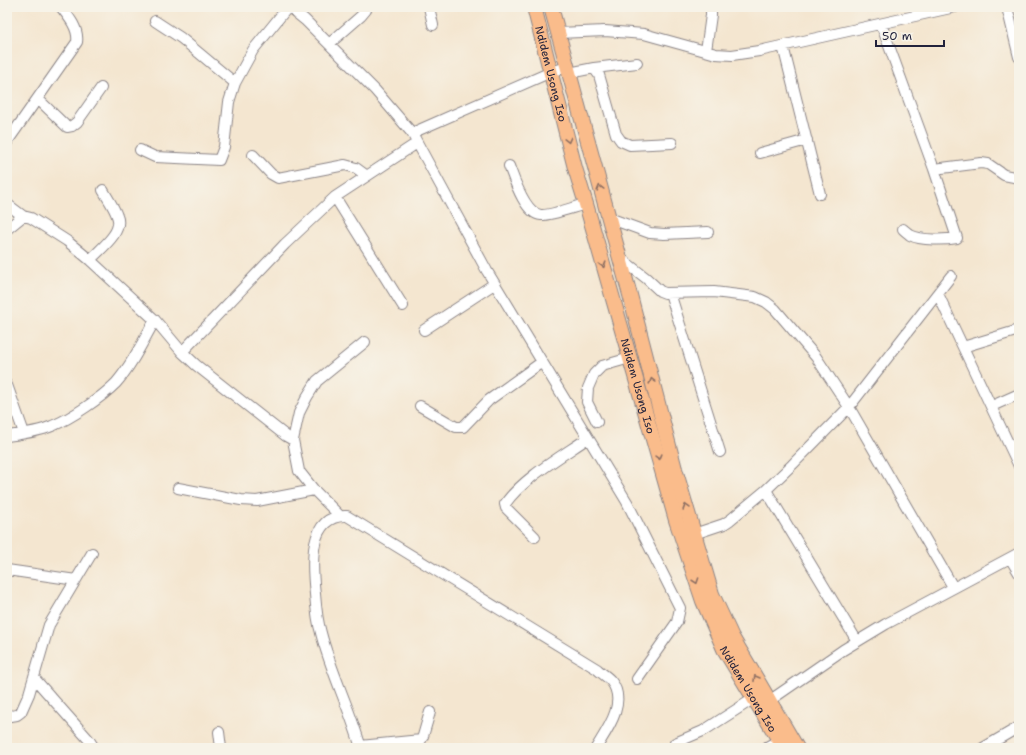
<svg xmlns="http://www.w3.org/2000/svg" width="1026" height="755" font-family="'Shantell Sans',sans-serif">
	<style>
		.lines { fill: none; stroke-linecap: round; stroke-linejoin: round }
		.minor-casing { stroke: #8b8486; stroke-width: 12 }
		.highway-casing { stroke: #8b8486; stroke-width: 16 }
		.minor { stroke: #fff; stroke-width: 10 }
		.highway { stroke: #fabc8b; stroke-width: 14 }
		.oneway { stroke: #8e6f63 }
		.labels { text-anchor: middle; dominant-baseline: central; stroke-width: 3.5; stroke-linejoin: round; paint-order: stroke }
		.street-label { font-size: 11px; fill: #22223b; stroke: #f7f3e8 }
	</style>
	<rect width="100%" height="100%" fill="#f7f3e8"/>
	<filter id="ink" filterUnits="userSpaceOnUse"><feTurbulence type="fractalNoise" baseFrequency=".025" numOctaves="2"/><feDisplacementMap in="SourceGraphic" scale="8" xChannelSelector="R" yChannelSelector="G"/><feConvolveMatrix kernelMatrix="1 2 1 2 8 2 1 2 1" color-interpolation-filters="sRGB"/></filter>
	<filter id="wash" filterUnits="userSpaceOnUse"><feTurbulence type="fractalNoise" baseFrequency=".012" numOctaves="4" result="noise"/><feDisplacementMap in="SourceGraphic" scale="16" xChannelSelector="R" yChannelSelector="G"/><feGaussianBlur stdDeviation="0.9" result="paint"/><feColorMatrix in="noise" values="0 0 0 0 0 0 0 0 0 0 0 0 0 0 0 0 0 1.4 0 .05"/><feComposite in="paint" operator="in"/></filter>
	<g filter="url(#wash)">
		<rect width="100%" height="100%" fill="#f4e6d0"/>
	</g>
	<g filter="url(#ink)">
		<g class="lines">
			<defs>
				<path id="minor" d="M289,7L305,20L375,90L412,133L487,271L627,502L680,608L677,622L637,679
					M429,7L433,25
					M1007,7L1019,57
					M155,21L181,38L235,83
					M881,24L934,169L957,238C946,240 921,241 910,235C908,233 905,231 903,229
					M558,33L605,31L644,34L716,54L732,55L759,51L955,7
					M329,44L361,16L366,10L365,7
					M783,46L820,194
					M706,51L711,15V7
					M594,68L637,63
					M569,73L594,68L599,75L616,134L621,141L630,145L672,143
					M38,99L67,127L72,126L77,122L101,88
					M412,133L551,72L567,67
					M7,142L77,42C79,29 69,17 61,7
					M140,150L155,157L219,160L224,147L229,102L235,83L253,50L288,7
					M760,153L807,140
					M253,155L271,174L278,178L345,165L356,168L367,176
					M509,166C514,179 525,214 541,215C549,216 577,206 586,204
					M934,169L981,163L988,164L1004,175L1019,178
					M335,197L403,306
					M7,204L23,216L31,218L67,241L90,260L155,320L182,352L196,365L286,436L293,440
					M609,218L650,233L664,234L708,232
					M7,229L23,216
					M619,257L646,278L660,291L665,293L714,292L755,297L766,302L775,309L816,357L849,407L953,587
					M90,260C100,249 124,232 117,216C114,207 108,199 103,190
					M670,293L720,452
					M938,294L1019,466
					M424,330L494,284
					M963,347L1019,330
					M182,352L285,244L335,197L417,143
					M7,385L24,433
					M420,406L456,427H463L489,400L542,362
					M992,406L1019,394
					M597,422L587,402L588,388L594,374L602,366L630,358
					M7,436C22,434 38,432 52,426C72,418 101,398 116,383C132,365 143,341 155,320
					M178,488L241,500L257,501L314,490
					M766,490L857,641
					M340,516L314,490L299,471L293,440L299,413L307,397L317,381L365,342
					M694,534L724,524L730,520L766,490L792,465L849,407L951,276
					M535,537L506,508L505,504C522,479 562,456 588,438
					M1010,558L1019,573
					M7,570L76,580
					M34,678L89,740L94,748
					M769,701L843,650L886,624L1019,553
					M7,714L11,716L17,715L21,712L29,694L49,625L92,553
					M219,732L221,748
					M675,743L703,731L753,699
					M360,746L421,740L423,736L430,712
					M361,748C350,709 331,672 321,633C317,620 316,607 315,594C312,567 307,514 347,516L597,669C601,673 608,677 611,681C628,702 607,730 596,748
					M765,748L779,740
					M983,748L1019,727"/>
				<g id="highway">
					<path id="s1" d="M534,7L575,168L586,204L676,520L703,601L724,649L784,748"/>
					<path d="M551,7L630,295L675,469L712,594L732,637L797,748"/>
				</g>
			</defs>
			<use href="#minor" class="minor-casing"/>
			<use href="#highway" class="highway-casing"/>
			<use href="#minor" class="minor"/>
			<use href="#highway" class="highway"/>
		</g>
		<defs><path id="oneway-chevron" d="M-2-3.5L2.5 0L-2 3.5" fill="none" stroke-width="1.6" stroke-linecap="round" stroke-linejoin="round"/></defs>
		<g class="oneway">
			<use href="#oneway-chevron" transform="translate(568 140) rotate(76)"/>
			<use href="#oneway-chevron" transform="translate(600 188) rotate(-105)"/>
			<use href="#oneway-chevron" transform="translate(603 265) rotate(74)"/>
			<use href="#oneway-chevron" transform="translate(652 381) rotate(-105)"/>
			<use href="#oneway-chevron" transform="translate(659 457) rotate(74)"/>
			<use href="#oneway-chevron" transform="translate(686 507) rotate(-106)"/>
			<use href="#oneway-chevron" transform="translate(696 581) rotate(71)"/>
			<use href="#oneway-chevron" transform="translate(756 678) rotate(-120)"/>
		</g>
	</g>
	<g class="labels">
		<g class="street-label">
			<text stroke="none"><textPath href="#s1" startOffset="69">Ndidem Usong Iso</textPath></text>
			<text stroke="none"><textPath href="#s1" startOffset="393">Ndidem Usong Iso</textPath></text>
			<text stroke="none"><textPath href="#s1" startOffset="717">Ndidem Usong Iso</textPath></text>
		</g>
	</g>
	<rect width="1026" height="755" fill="none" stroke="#f7f3e8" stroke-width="24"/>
	<path d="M876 40v6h68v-6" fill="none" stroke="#22223b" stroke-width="2"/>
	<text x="882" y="40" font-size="12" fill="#22223b" stroke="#f7f3e8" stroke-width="3" paint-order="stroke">50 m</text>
</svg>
